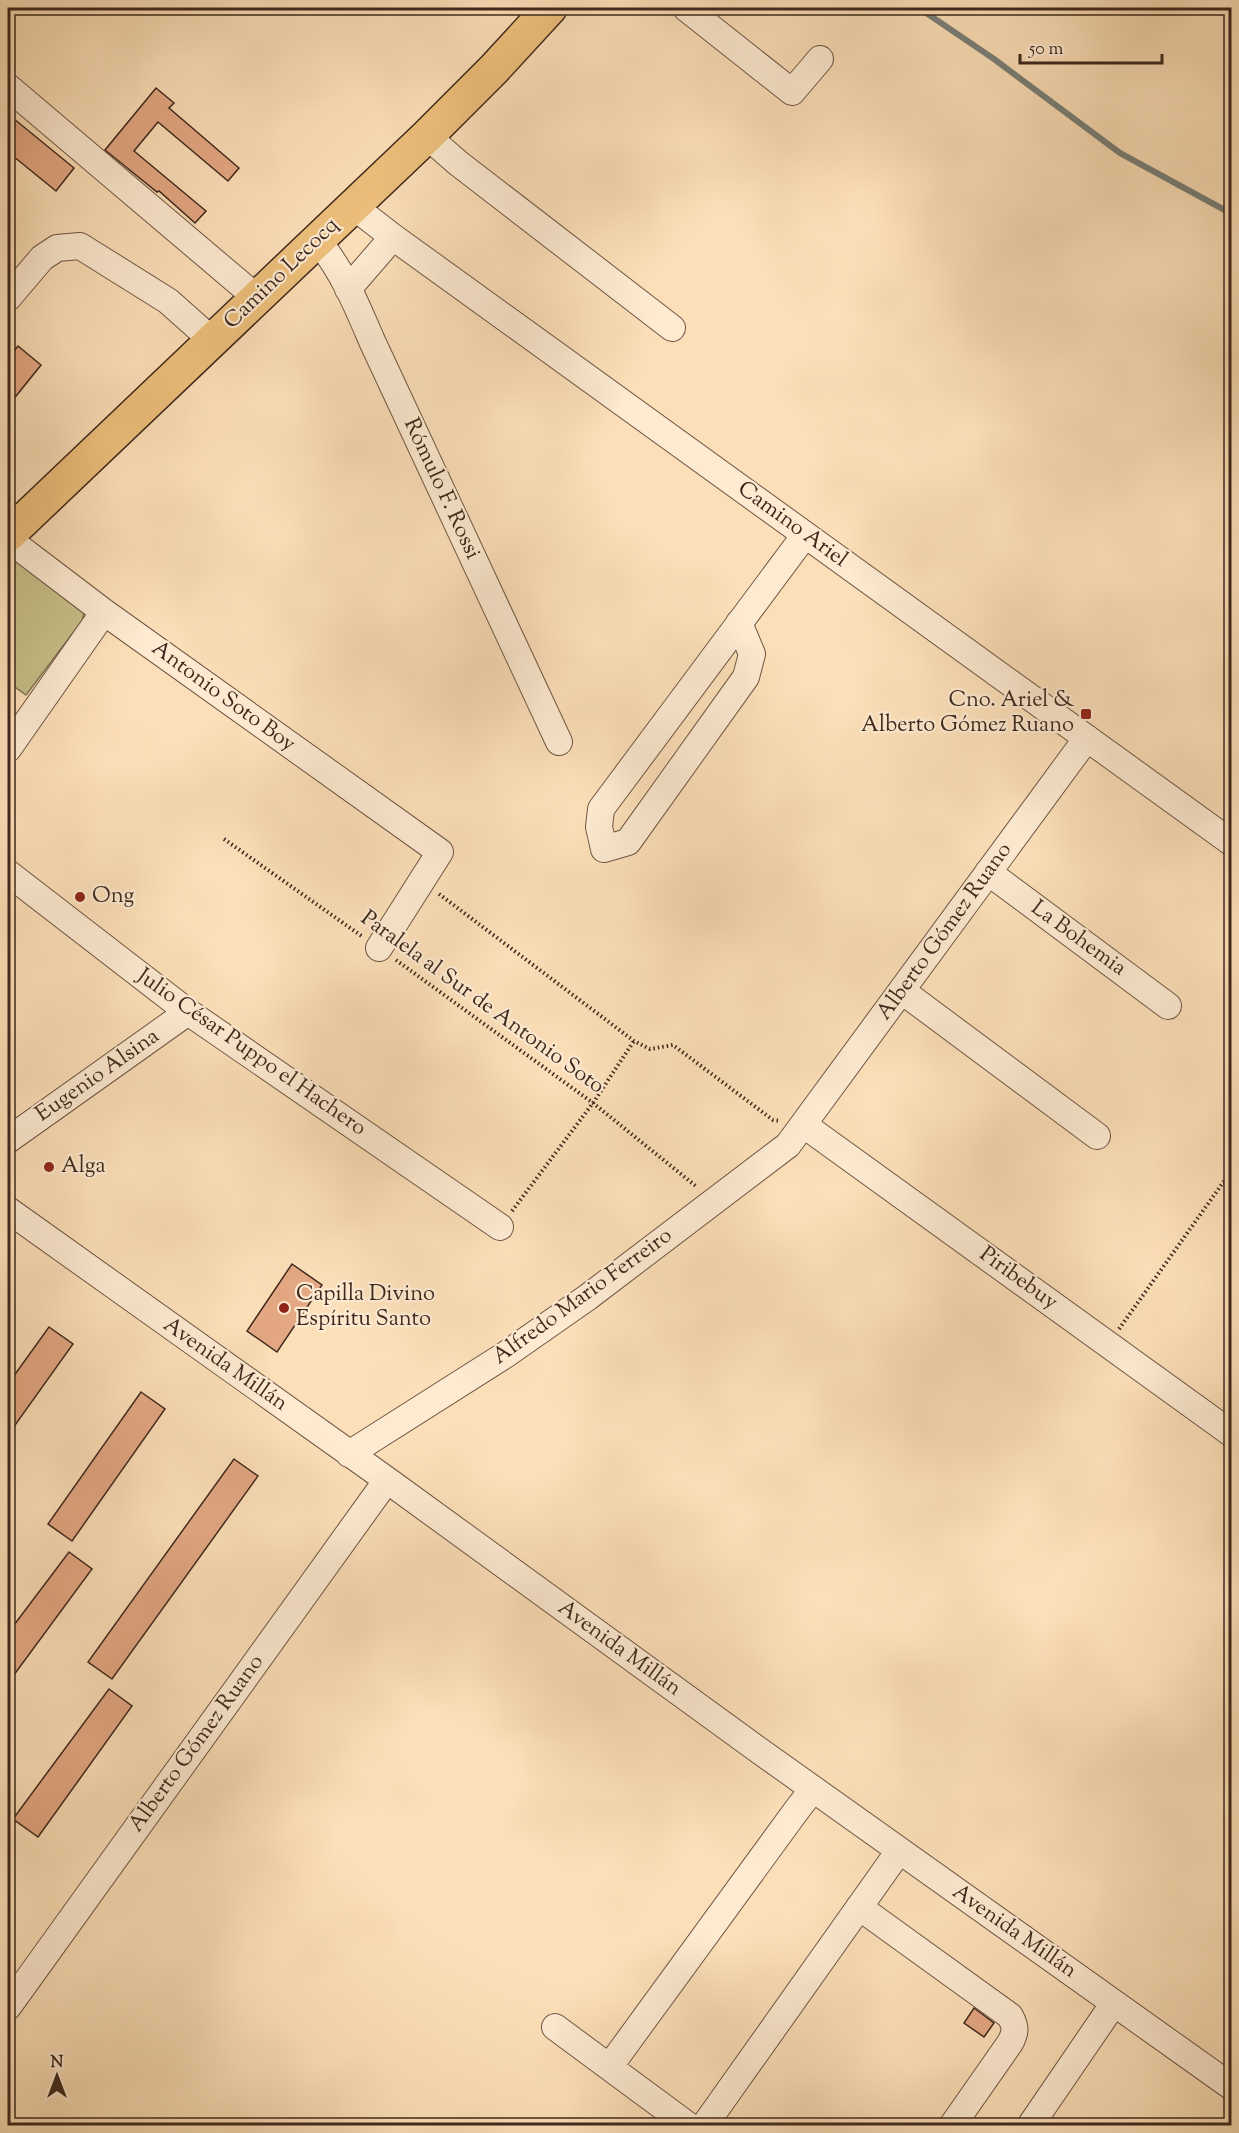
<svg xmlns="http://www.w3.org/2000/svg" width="1239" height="2133" font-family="'Sorts Mill Goudy',serif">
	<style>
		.green { fill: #c7bf89; stroke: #827453; stroke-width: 1.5 }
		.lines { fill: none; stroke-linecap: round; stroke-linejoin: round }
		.stream { stroke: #798079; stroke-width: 6 }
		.building { fill: #e4a884; stroke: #3e281d; stroke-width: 1.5 }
		.minor-casing { stroke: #6e5644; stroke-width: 28 }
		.major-casing { stroke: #3e281d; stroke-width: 36 }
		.path { stroke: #3e281d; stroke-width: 4; stroke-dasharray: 1.5 3; stroke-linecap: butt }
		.minor { stroke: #fdead1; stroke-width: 26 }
		.major { stroke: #eec07c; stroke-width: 33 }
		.poi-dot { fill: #8f2418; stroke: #fdead1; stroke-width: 2 }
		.labels { text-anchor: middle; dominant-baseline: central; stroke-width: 4.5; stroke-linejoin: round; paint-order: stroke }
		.street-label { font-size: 22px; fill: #3e281d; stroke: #fdead1 }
		.poi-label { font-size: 22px; fill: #3e281d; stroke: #fdead1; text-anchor: start }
	</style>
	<rect width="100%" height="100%" fill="#fcdfb8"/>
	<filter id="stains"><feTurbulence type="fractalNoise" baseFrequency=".00333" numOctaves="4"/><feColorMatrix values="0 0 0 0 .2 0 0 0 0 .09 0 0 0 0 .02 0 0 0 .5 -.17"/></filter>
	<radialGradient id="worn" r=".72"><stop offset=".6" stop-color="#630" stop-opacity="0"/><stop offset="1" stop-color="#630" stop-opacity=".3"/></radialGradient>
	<path class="green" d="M8,556H15L81,606L84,613L82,621L26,695L8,682Z"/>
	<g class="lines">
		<path class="stream" d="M919,8L994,59L1120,153L1232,214"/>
	</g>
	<path class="building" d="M156,88L174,103L169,108L239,168L228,181L158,122L134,151L206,211L195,223L159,191L157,192L105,150Z
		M8,114L74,168L56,191L8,152Z
		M18,346L41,365L8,406V358Z
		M292,1264L322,1285L277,1352L247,1331Z
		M49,1327L73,1344L8,1435V1384Z
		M141,1392L165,1409L72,1541L48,1524Z
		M234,1459L258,1476L112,1679L88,1662Z
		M69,1552L92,1569L8,1683V1633Z
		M109,1689L132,1706L38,1837L13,1819Z
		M974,2008L994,2023L984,2037L964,2023Z"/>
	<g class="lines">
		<defs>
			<path id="minor" d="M686,8L792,92L820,59
				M8,87L257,298
				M427,136L458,163L672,328
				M353,206L393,237L1232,843
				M317,240C342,269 357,306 372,341L559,742
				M348,289L393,237
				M8,298L42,258L57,248L80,246L168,301L213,341
				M8,539L104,612L440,852L379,948
				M739,623L752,654L746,677L628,842L604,849L599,827L601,809L805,535
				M8,749L104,612
				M988,872L1168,1006
				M8,873L188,1012L500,1227
				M902,991L1097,1136
				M804,1125L1232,1434
				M8,1140L188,1012
				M8,1210L387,1480L757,1749L1232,2087
				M349,1454L505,1355L588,1297L788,1145L1087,738
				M859,1907L1010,2016C1016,2027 1016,2032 1010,2043L952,2126
				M8,2007L387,1480
				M555,2027L689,2126
				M610,2066L796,1811L813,1789
				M704,2126L899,1851
				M1030,2126L1114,2003"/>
			<path id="major" d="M8,535L427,136L494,69L550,8"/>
		</defs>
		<use href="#minor" class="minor-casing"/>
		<use href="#major" class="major-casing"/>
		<path class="path" d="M224,839L363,937
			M439,894L634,1041L650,1049L673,1045L773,1120L781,1121
			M396,960L593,1103L697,1187
			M1223,1183H1232
			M512,1211L593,1103L634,1041
			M1119,1329L1232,1170"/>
		<use href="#minor" class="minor"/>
		<use href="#major" class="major"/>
	</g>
	<g class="poi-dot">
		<rect x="1080" y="708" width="12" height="12" rx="3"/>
		<circle cx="80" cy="897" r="6"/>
		<circle cx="49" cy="1167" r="6"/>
		<circle cx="284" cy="1308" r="6"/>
	</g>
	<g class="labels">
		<g class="street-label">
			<text transform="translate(282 274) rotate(-44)">Camino Lecocq</text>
			<text transform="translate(441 489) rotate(65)">Rómulo F. Rossi</text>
			<text transform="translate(792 525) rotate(36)">Camino Ariel</text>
			<text transform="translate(223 697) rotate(36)">Antonio Soto Boy</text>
			<text transform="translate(945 932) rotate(-54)">Alberto Gómez Ruano</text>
			<text transform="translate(1078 939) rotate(36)">La Bohemia</text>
			<text transform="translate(482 1003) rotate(36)">Paralela al Sur de Antonio Soto</text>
			<text transform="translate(251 1053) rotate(35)">Julio César Puppo el Hachero</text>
			<text transform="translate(98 1076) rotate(-35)">Eugenio Alsina</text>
			<text transform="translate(1018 1279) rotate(36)">Piribebuy</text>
			<text transform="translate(583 1297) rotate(-36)">Alfredo Mario Ferreiro</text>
			<text transform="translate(225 1365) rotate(35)">Avenida Millán</text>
			<text transform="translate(619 1649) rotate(36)">Avenida Millán</text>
			<text transform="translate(197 1744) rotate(-54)">Alberto Gómez Ruano</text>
			<text transform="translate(1014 1932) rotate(35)">Avenida Millán</text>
		</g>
		<g class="poi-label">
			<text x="1074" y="701" text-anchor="end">Cno. Ariel &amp;<tspan x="1074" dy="25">Alberto Gómez Ruano</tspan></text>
			<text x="92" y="897">Ong</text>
			<text x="61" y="1167">Alga</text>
			<text x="296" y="1295">Capilla Divino<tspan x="296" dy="25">Espíritu Santo</tspan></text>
		</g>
	</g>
	<rect width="1239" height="2133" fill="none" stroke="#fcdfb8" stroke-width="30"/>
	<rect x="9" y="9" width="1221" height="2115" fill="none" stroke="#3e281d" stroke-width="3"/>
	<rect x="15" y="15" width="1209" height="2103" fill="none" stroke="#3e281d" stroke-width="1.5"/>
	<g transform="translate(57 2076)" stroke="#fdead1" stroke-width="4.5" paint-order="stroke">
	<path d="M0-4.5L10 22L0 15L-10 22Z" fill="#3e281d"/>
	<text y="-9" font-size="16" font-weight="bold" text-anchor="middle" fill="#3e281d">N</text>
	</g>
	<path d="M1020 54v9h142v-9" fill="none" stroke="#3e281d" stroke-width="3"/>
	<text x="1029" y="54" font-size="18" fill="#3e281d" stroke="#fdead1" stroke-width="4.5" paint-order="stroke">50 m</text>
	<rect width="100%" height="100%" filter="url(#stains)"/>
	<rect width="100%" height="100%" fill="url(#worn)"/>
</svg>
